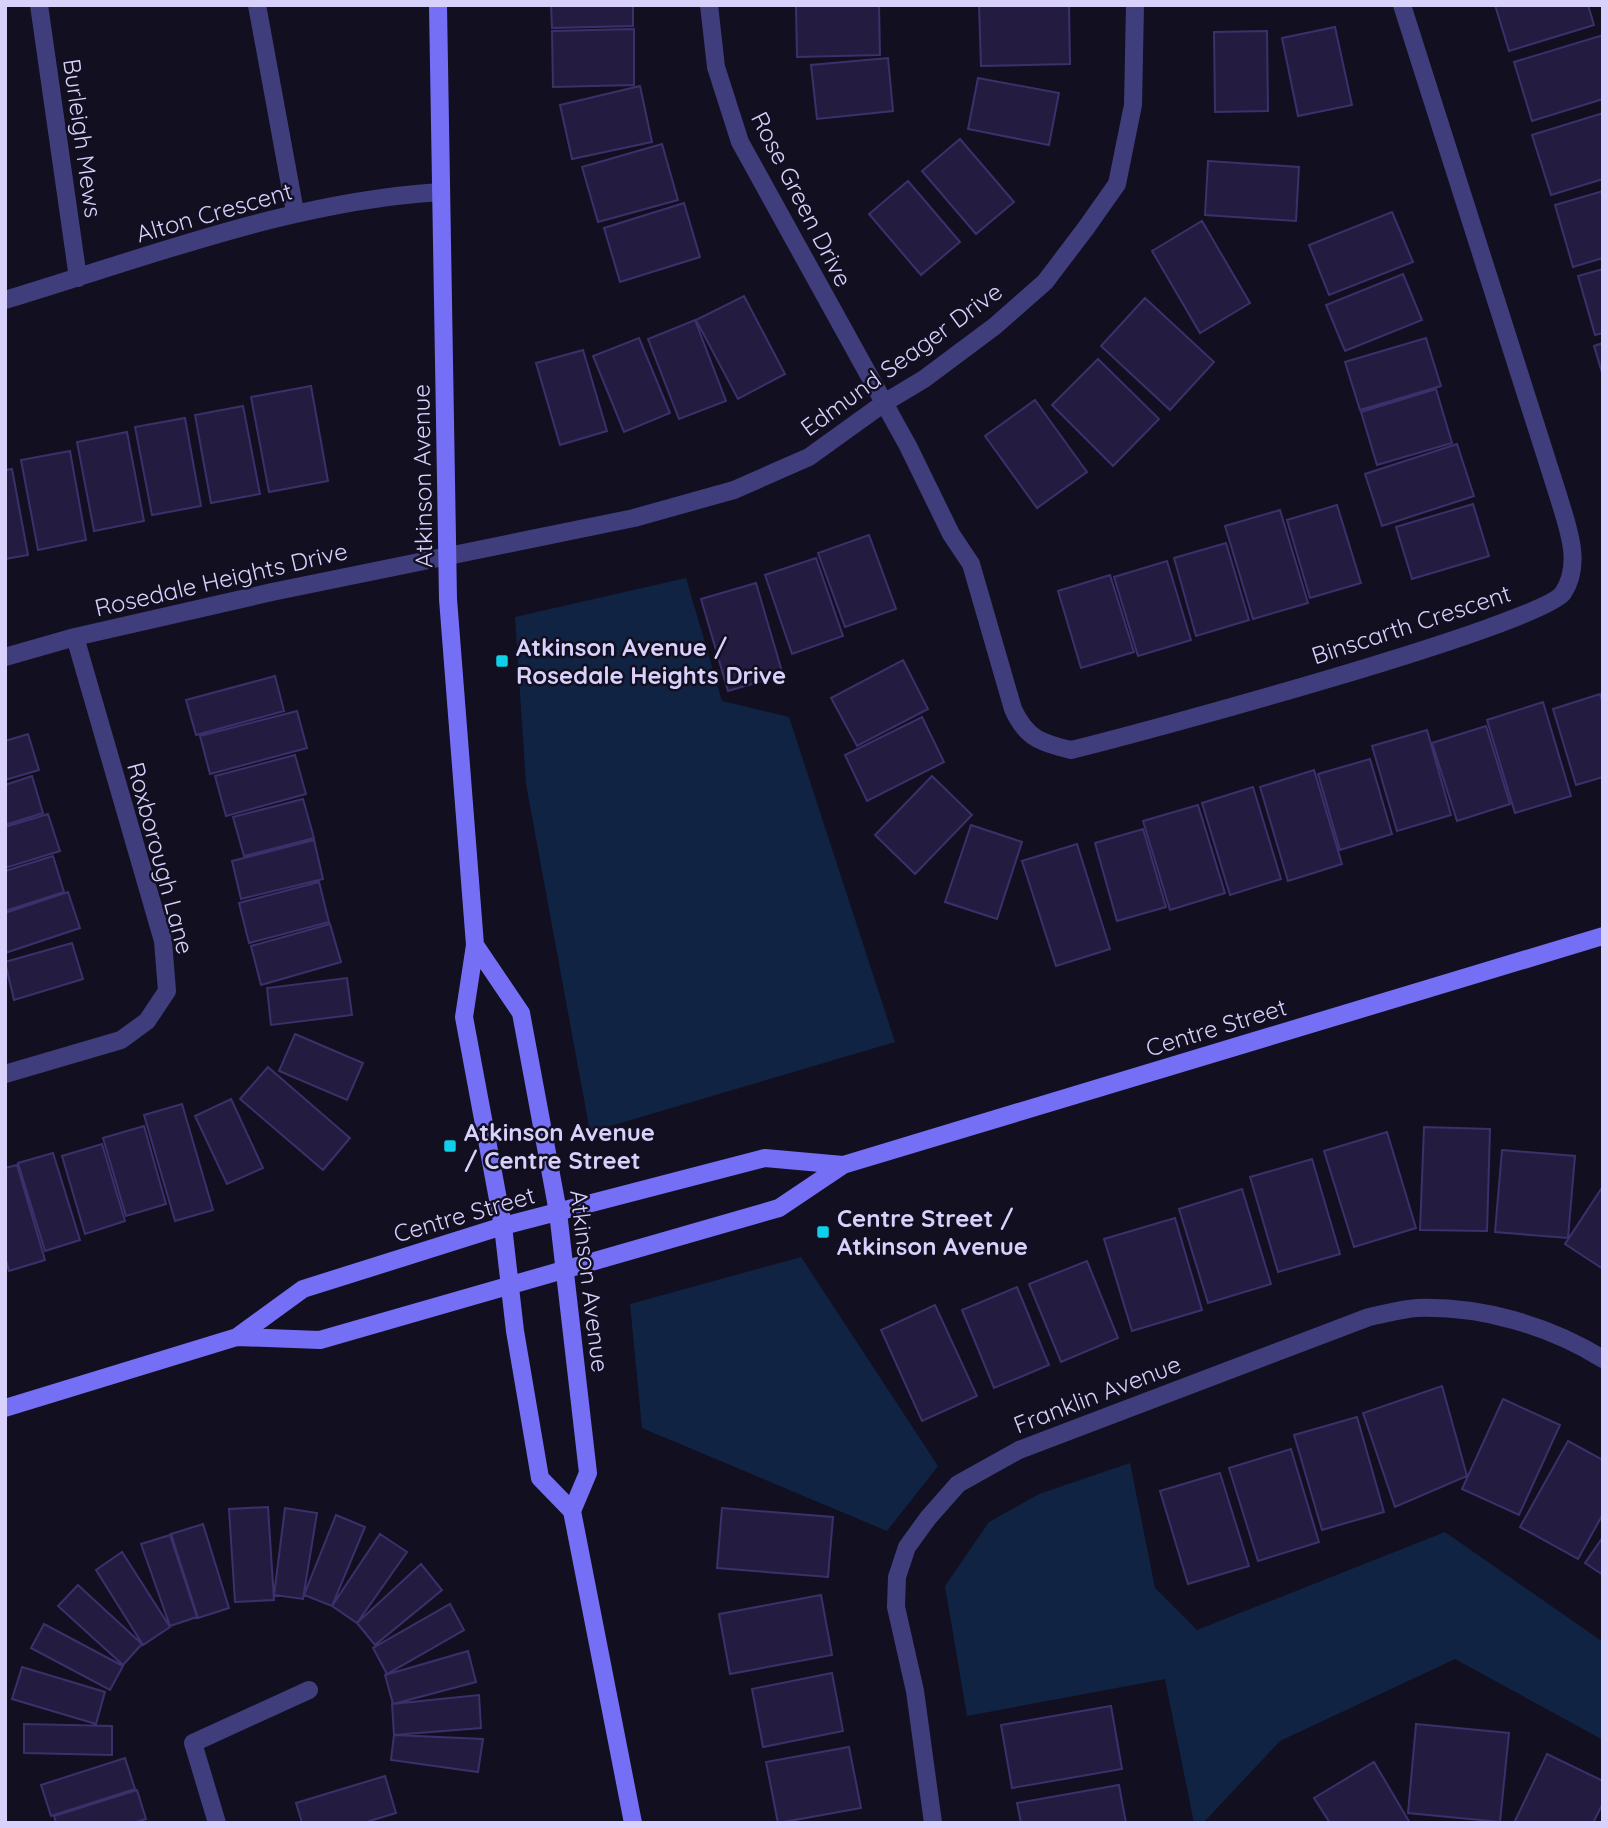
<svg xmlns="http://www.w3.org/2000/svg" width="1608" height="1828" font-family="Quicksand,sans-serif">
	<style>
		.water { fill: #112343 }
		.building { fill: #241c40; stroke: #3c306b; stroke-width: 2 }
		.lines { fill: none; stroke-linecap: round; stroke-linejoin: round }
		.street { stroke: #403d7c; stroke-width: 18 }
		.secondary { stroke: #756ff5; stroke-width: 18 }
		.poi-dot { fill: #10d0e9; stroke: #120f21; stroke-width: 2.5 }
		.labels { text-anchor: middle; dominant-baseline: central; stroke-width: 5; stroke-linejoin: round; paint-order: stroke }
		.street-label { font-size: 24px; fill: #d7d1fc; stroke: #120f21 }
		.poi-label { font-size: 24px; font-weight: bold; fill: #d7d1fc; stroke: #120f21; text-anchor: start }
	</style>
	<rect width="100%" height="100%" fill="#120f21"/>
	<path class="water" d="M686,578L722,701L789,717L895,1042L590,1132L526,784L515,617Z
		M801,1257L938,1466L887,1531L642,1428L630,1304Z
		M1130,1463L1155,1588L1197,1630L1445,1532L1603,1642V1740L1455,1659L1280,1741L1203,1823H1194L1165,1679L967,1716L945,1586L989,1522L1039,1494Z"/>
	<path class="building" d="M551,5H633V26L552,28Z
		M796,5H879L880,55L797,57Z
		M979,5H1069L1070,64L981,66Z
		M1495,5H1588L1594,25L1509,51Z
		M1335,27L1352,105L1298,116L1282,38Z
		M634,29V85L553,87L552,31Z
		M1267,31L1268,111L1215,112L1214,32Z
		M1603,35V99L1532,121L1514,62Z
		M888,58L893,111L817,119L811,65Z
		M978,78L1059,93L1049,145L968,129Z
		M640,86L652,142L572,159L560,105Z
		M1603,113V179L1551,195L1532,135Z
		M960,139L1014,202L976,234L922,171Z
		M662,144L678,200L598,222L582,167Z
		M1208,161L1299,167L1296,221L1205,215Z
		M908,181L960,242L921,275L869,214Z
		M1603,191V258L1573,267L1555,205Z
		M684,203L700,257L620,282L604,228Z
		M1392,212L1413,262L1329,295L1309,245Z
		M1202,221L1250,303L1200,333L1152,251Z
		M1603,269V333L1595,335L1578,276Z
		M1403,274L1422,320L1345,351L1326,305Z
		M744,296L785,374L738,399L696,320Z
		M1145,298L1214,362L1170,410L1101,346Z
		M695,320L726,401L679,419L648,339Z
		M639,338L670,413L624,432L593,356Z
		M1426,338L1441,386L1360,410L1345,362Z
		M1603,343V376L1594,346Z
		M583,350L607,431L560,445L536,363Z
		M1098,359L1159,419L1113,466L1052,405Z
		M311,386L328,481L269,492L251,397Z
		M1436,389L1452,443L1377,465L1361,412Z
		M1035,400L1087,472L1037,508L985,436Z
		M243,406L260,494L211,503L195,415Z
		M185,418L201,506L152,515L135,427Z
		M127,432L144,521L94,531L77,442Z
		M1457,444L1474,496L1382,526L1365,474Z
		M70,451L86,540L38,550L21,460Z
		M12,469L28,555L5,559V470Z
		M1473,504L1489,556L1412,579L1396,527Z
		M1337,505L1361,583L1310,598L1287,520Z
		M1280,510L1308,603L1253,619L1225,526Z
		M869,535L896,609L845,627L818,553Z
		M1226,543L1249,620L1196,636L1174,558Z
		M816,558L843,636L792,654L765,575Z
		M1167,561L1191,640L1138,656L1114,577Z
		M1110,575L1134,652L1081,668L1058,591Z
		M756,583L783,675L728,691L701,599Z
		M903,660L928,709L857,746L831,698Z
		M275,676L284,711L196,735L186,700Z
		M1600,694L1603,704V777L1576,785L1553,709Z
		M1543,702L1571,796L1515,813L1487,720Z
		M297,711L307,748L210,774L200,736Z
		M922,717L944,762L867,801L845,755Z
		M1486,726L1510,804L1457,821L1432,743Z
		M1427,730L1451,815L1397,831L1372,746Z
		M28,734L39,770L5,780V741Z
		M295,755L306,794L226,816L215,776Z
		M1370,759L1392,834L1340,850L1318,774Z
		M1314,770L1342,864L1288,881L1260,787Z
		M32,776L43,813L5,825V785Z
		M932,776L972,815L915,874L875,835Z
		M1253,787L1281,879L1230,895L1202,803Z
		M303,799L314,838L244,856L233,817Z
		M1198,805L1225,893L1170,910L1143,821Z
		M48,814L60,851L5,868V827Z
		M971,825L1022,842L997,919L945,902Z
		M1143,829L1166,907L1117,921L1095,843Z
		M314,840L323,879L241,899L232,861Z
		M1077,844L1110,949L1056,966L1022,861Z
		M53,856L64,892L5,911V871Z
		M319,882L329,922L249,943L239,903Z
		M68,892L80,928L5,953V913Z
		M330,924L341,962L261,985L251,946Z
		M72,943L83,979L14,1000L5,962Z
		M347,978L352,1015L271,1025L267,988Z
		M295,1034L363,1063L347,1100L279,1071Z
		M268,1067L350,1138L323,1170L240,1099Z
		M231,1099L263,1168L227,1184L195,1116Z
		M182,1104L213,1210L175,1221L144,1115Z
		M144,1126L166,1204L126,1216L103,1138Z
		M1424,1127L1490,1129L1487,1231L1420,1230Z
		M1387,1132L1416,1228L1354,1247L1324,1151Z
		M102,1144L125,1221L85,1234L62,1156Z
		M1502,1150L1575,1156L1568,1238L1495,1232Z
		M53,1153L80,1240L45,1251L18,1163Z
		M1312,1159L1340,1254L1278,1272L1250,1177Z
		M17,1165L45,1260L9,1271L5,1257V1168Z
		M1603,1186V1269L1565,1244Z
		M1242,1189L1271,1284L1208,1303L1179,1209Z
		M1175,1218L1202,1310L1132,1331L1104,1239Z
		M1087,1261L1118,1338L1061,1362L1029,1284Z
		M1017,1287L1049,1365L994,1388L962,1310Z
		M935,1305L977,1396L922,1421L881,1330Z
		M1442,1386L1467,1476L1395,1507L1363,1413Z
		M1503,1399L1560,1425L1519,1515L1462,1489Z
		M1357,1417L1384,1512L1322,1530L1294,1435Z
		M1568,1441L1603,1460V1514L1578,1559L1520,1527Z
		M1291,1449L1319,1542L1258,1561L1229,1468Z
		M1220,1473L1249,1566L1188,1584L1160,1491Z
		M268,1507L274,1600L235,1602L229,1509Z
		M285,1508L317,1513L303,1599L274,1595Z
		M722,1508L833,1517L828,1577L717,1568Z
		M336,1515L365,1527L332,1606L304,1595Z
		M203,1524L229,1608L198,1618L171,1534Z
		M380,1534L407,1552L357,1623L332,1606Z
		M170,1535L197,1617L170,1626L141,1544Z
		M1603,1537V1575L1585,1563Z
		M122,1552L170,1627L143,1645L96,1570Z
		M421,1564L442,1590L375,1645L357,1623Z
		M78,1585L142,1644L123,1665L58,1606Z
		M821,1595L832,1655L730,1674L719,1614Z
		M450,1604L464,1630L387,1674L373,1648Z
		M44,1624L123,1666L110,1690L31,1648Z
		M468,1651L476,1682L393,1704L385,1675Z
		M22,1667L105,1692L96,1724L12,1699Z
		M832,1673L843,1731L763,1747L752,1689Z
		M479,1695L481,1728L394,1735L392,1704Z
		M1111,1706L1122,1769L1012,1788L1001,1725Z
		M24,1724L112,1726V1755L24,1753Z
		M1416,1724L1509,1733L1500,1822L1408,1813Z
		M394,1735L483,1739L478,1772L391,1760Z
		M849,1747L861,1808L778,1823L766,1762Z
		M1547,1754L1603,1781V1803L1593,1823H1514Z
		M125,1758L135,1789L51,1816L41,1785Z
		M1374,1762L1410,1823H1330L1314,1798Z
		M385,1776L396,1813L363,1823H302L296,1803Z
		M1119,1785L1126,1823H1021L1017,1803Z
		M137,1790L146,1819L133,1823H56L54,1816Z"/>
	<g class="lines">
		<path class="street" d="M39,5L78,278
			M257,5L295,212
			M709,5L716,67L740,142L908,446L951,534L971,564L1013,709C1026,738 1041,743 1071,750C1134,735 1540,625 1563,593C1583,563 1567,526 1558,495L1402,5
			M5,300C148,257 291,201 441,192
			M5,657L75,637L272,592L634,518L734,490L809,457L884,403L924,379L995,326L1045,282L1086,228L1117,184L1133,105L1135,5
			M5,1074L121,1040L147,1021L167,991L163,941L75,637
			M217,1823L193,1743L309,1690
			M933,1823L915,1691L896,1607L897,1577L907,1547L928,1518L958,1484L1019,1450L1369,1317C1385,1314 1401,1309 1417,1308C1481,1306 1548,1325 1603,1359"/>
		<path class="secondary" d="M438,5L448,599L475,945L464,1017L503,1226L515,1331L540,1478L572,1511L633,1823
			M475,945L521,1013L558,1212L588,1473L572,1511
			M237,1337L320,1340L779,1208L843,1165L1603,936
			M5,1408L237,1337L303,1289L503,1226L765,1158L843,1165"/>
	</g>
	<g class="poi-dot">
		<rect x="495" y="654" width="14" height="14" rx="3.5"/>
		<rect x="443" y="1139" width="14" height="14" rx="3.5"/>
		<rect x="816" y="1225" width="14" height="14" rx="3.5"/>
	</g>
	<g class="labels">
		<g class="street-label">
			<text transform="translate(83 138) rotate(82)">Burleigh Mews</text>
			<text transform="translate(802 199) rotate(63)">Rose Green Drive</text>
			<text transform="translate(214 212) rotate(-16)">Alton Crescent</text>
			<text transform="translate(901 359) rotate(-36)">Edmund Seager Drive</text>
			<text transform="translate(422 476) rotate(-91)">Atkinson Avenue</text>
			<text transform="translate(221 579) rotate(-13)">Rosedale Heights Drive</text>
			<text transform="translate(1411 624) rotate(-18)">Binscarth Crescent</text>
			<text transform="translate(161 858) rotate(75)">Roxborough Lane</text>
			<text transform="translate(1216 1027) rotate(-17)">Centre Street</text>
			<text transform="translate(464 1214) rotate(-16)">Centre Street</text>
			<text transform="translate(590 1281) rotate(83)">Atkinson Avenue</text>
			<text transform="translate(1097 1394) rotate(-21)">Franklin Avenue</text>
		</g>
		<g class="poi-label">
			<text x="516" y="647">Atkinson Avenue /<tspan x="516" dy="28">Rosedale Heights Drive</tspan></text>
			<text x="464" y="1132">Atkinson Avenue<tspan x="464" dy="28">/ Centre Street</tspan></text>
			<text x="837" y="1218">Centre Street /<tspan x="837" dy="28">Atkinson Avenue</tspan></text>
		</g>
	</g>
	<rect width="1608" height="1828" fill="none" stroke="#d7d1fc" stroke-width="14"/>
</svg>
